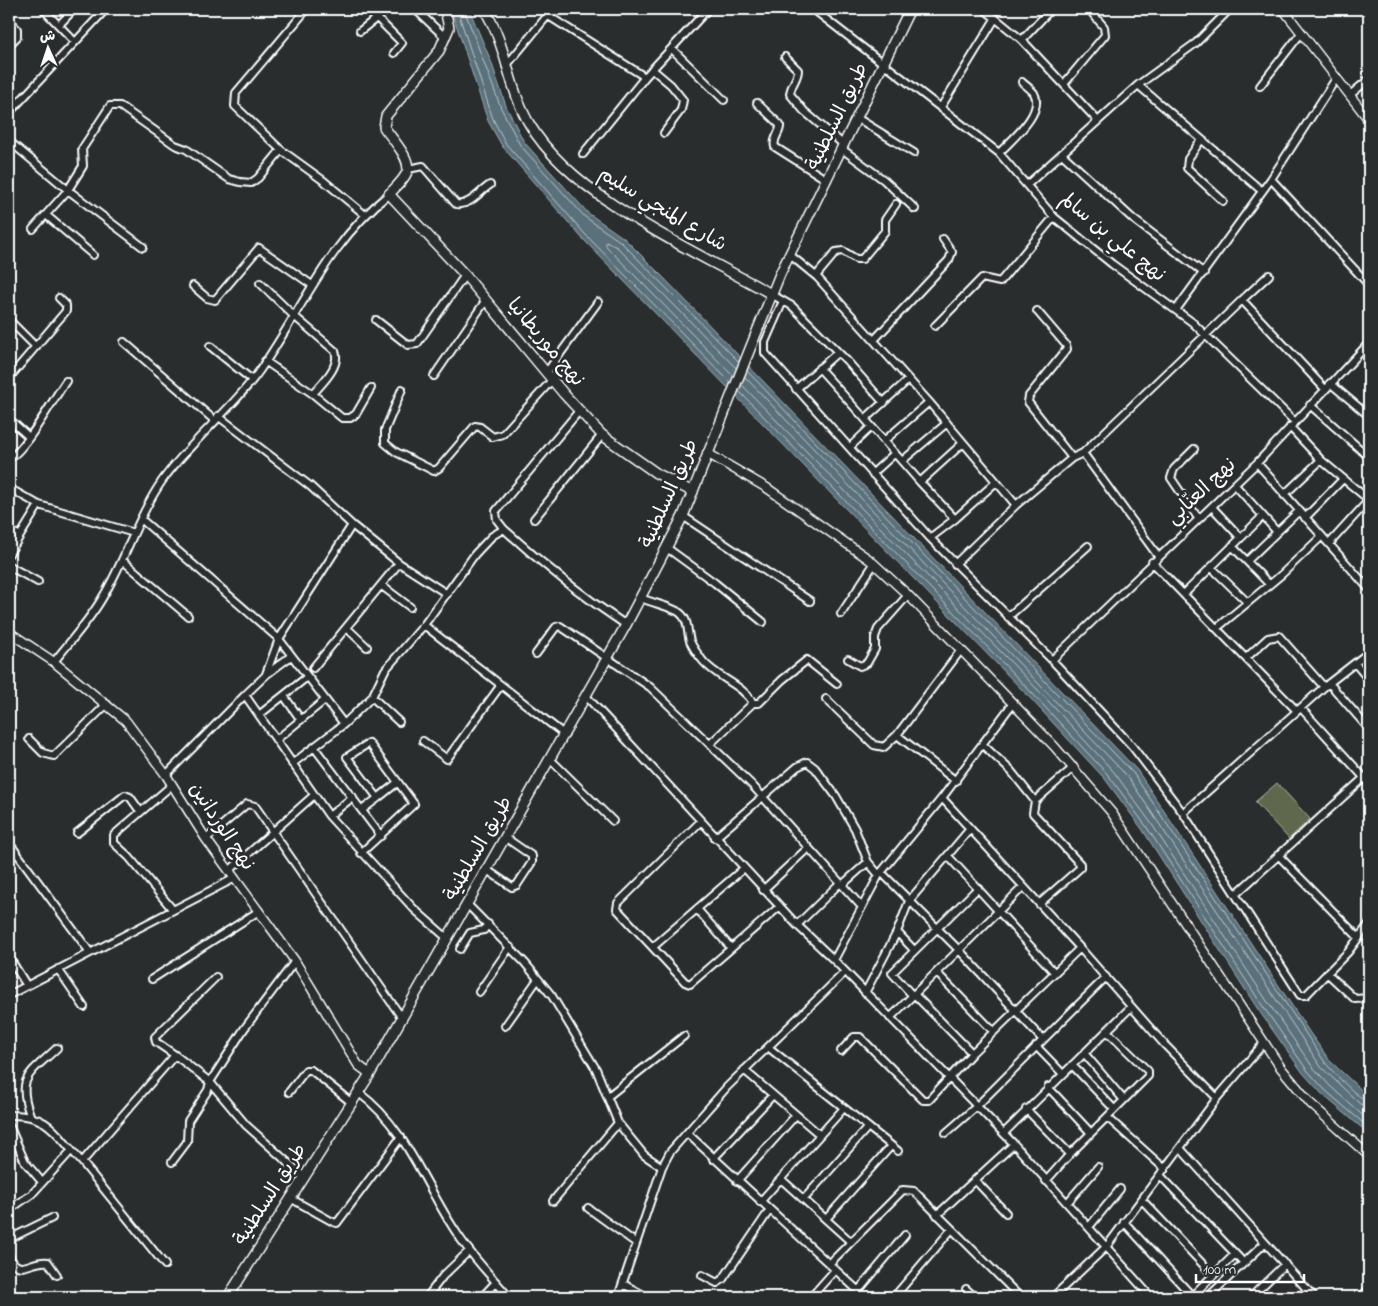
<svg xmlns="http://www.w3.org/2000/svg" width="1378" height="1306" font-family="'Indie Flower','Playpen Sans Arabic',sans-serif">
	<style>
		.green { fill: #5f674d; stroke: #afb3a6 }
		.water { fill: #5a717b; stroke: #9caab0 }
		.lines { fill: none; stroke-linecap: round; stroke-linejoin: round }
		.shore { stroke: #bdc6ca; stroke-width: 1 }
		.minor-casing { stroke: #fff; stroke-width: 10 }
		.tertiary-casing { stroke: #fff; stroke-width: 11 }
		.secondary-casing { stroke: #fff; stroke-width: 12 }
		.minor { stroke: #2a2d2e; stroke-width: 6 }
		.tertiary { stroke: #2a2d2e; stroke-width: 8 }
		.secondary { stroke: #2a2d2e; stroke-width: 9 }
		.labels { text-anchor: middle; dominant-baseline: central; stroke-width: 5; stroke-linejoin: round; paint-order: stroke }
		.street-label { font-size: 20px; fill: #fff; stroke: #2a2d2e }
	</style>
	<rect width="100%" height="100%" fill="#2a2d2e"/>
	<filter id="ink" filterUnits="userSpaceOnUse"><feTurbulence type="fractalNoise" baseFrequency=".02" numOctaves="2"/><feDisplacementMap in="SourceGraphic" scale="10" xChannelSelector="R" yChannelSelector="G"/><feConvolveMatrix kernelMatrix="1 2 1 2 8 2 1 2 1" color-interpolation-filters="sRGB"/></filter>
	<g filter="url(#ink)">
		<path class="green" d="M1277,783L1310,819L1289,839L1255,802Z"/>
		<path class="water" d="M451,9H469L491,61L506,106L524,142L588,213L624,238L665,279L1137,770L1310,1033L1330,1061L1369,1097V1134L1322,1094L1303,1073L1257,1008L1142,829L1105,779L1029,697L581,237L502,146L488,121Z"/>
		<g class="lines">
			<path class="shore" d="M457,9L493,119L506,144L584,233L730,382
				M464,9L501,108L520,145L585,217L621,242L739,362
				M747,371L1133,773L1326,1064C1335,1073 1357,1099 1369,1101
				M733,376L606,246V242L617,247L736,368
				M745,377L1128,777L1321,1067L1360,1104L1369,1107
				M742,385L1037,689L1114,772L1151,823L1267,1001L1312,1066L1330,1086L1369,1121
				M739,391L1032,693L1109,776L1146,826L1262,1005L1307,1070L1325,1090L1369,1128"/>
			<defs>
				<path id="minor" d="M43,9L75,42
					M415,9L446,38
					M813,9L999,153L1054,217L1112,264L1192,322L1295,422
					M984,9L1022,40L1051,9
					M547,15L645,77
					M377,18L402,43L394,53
					M9,20L17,29V37L9,45
					M59,25L74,9
					M360,31L388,9
					M1022,40L1098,121
					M672,49L724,100
					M785,57L798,70C798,79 791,84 790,94L804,111L844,145
					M506,66L553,9
					M652,69L671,85L683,100L681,110L664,133
					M1064,84L1105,35L1104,27L1093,14
					M1138,85L1262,191
					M1260,86L1302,32
					M1350,95L1369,79
					M757,103L780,125C781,133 772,138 775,147L827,180
					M941,107L995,19
					M9,113L106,9
					M857,118L914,153
					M1201,140L1188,159L1187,168L1223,201
					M9,141L68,190L143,247
					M842,149L884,180L915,209
					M281,150L235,106L236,93L307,9
					M999,153C1011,140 1045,113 1034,93C1031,89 1025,85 1022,82
					M583,154L645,77L708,9
					M1062,154L1133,219L1204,273
					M408,169L423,166L456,204C469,207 480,191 490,185
					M1271,179L1369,285
					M1028,184L1138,85L1196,43L1230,9
					M46,215L93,255
					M33,229L68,190L83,166L82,149L110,106H120L175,145L186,149L229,179L240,182L251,183L258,178L281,150L324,181L364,214
					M790,255L817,277L929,402L1016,505L1072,458L1083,453L1158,556
					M816,276L836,252L843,251L856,259H862L885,231V220L896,204
					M260,283L293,315L335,351C341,366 322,383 313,394
					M193,286L207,298L215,300L259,248L312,285
					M771,294L792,306L847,361L884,403
					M1242,300L1269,275
					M783,301L765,342V353L930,538L1052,660L1132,746L1183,813L1324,687L1369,652
					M1176,310L1271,179L1337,77
					M1037,311L1066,345L1067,349L1029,396L1028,402L1072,458
					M9,320L36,347
					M376,320L408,345L417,344L465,275
					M935,326L982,278L1000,282L1054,217
					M874,340L949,260L952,252L943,239
					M124,342L214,420
					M210,346L252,380
					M265,361L313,394L342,418H350L356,414L371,388
					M819,368L865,419L908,380
					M546,373L598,302
					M434,376L486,300
					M9,378L66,311V305L59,298
					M1330,383L1369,416
					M402,389L385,430V443L396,452L434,471L439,468L475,426L480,427L493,437L503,434L552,380
					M796,389L837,353
					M1310,405L1369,457
					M218,416L310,486L352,525L279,639L266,674
					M9,419L29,437
					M865,419L920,482
					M1290,427L1321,460L1369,500
					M884,441L929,402
					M963,443L920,482L955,519L995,483
					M850,447L871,427
					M1194,449L1174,469L1171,478L1198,518
					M1083,453L1242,300L1325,389
					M9,458C24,453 55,396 66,381
					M902,461L947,423
					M1257,463L1369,589
					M872,474L895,453
					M9,488L39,505L134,533
					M1284,495L1321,460
					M1212,507L1240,537
					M683,516L810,601
					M1263,516L1277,532
					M1305,518L1343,479
					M141,519L279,639L344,724L372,697L385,670L424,625L475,554L492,536L504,529C543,565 582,596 626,625
					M534,519L602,435
					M352,525L399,563L447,594
					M504,529L497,520L496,511L579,411
					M9,530L20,536L39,505
					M930,538L955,519
					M1329,544L1369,500
					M1232,546L1268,583
					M667,548L715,583L763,622
					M9,554L20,536
					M122,560L188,616
					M1247,561L1299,511
					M1152,562L1297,711
					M955,564L1016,505
					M9,566L38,582
					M1211,567L1247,602
					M382,586L410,607
					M1184,594L1263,516L1235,485
					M641,598C652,603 673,607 680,613C689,620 687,632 690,641C693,648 699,656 703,661C717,678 742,684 753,703L710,744
					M841,614L874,564
					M1008,617L1088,546
					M424,625L565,735
					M347,628L367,647
					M1217,628L1281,575L1322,536
					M536,654L556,627L560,626L650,687L752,785L861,906
					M291,656L267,674L245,695L329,816L414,909L447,938
					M1246,658L1268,638L1279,636L1324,687
					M848,659L860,666L867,663L875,649V637L878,629L908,595
					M1052,660L1257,463L1369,343
					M54,662C71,640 91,619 104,595C126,558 138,516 162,481C191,440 232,410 260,370C304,307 327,244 389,194
					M1355,663L1369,680
					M313,668L399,563
					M1329,683L1369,729
					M284,696L301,720
					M586,696L797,925L834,960L1014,1144L1151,1297
					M372,697L399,722
					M826,699L874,745L884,747L897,735L961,650
					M753,703H759L782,680L807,660L837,684
					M1301,708L1369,783
					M259,715L307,677
					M897,735L956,781
					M29,739L43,753L54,756L107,704
					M276,740L325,700
					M423,741L447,759L501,685
					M983,745L1011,771L1035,801L1033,813L1080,864V868L1039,904
					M314,747L381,836
					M551,760L613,821
					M292,764L344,724
					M166,775L245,695
					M172,785L114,835V843L129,857L173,910
					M378,798L398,782
					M942,798L1080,948L1164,1044L1217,1098
					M1035,801L1074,767
					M1183,813L1300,995H1306L1348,952L1369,924
					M329,816L353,797
					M700,822L618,903L617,909L685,982L690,984L779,907
					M77,833L125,795L130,797L140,811
					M715,838L797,767L807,762L815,768L836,796L855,829L868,862L879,875
					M206,839L247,804L255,806L402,1018
					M13,848L89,951
					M361,853L414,804L369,743L347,757L378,798L362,810
					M1278,855L1359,938
					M948,856L1054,972
					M487,870L512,887L517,885L532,862V856L506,838
					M229,871L313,796
					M881,872L960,951L1042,1039
					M842,885L868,862
					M763,890L808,848
					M1236,894L1365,777
					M467,904L525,963L552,996L596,1069L618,1123L644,1155L662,1167
					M697,909L731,948
					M797,925L840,883
					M897,932L914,950
					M653,947L743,869
					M460,949L470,933L484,930L488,924
					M9,957L27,986
					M834,960L879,875L942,798L1013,703
					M58,969L84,1007
					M937,973L994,1032
					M1327,973L1355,999L1369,998
					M152,979L259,911
					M479,992L510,947
					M865,993L897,932L909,901L970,829
					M914,994L972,1053
					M9,995L235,878
					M913,996L892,973L978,888
					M890,1018L1023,887
					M505,1026L538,979
					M1036,1046L1062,1073
					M768,1047L898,1151
					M841,1051L854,1037H860L923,1100H929L972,1053L1080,948
					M1084,1053L1123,1099
					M175,1055L156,1042L155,1037L216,977
					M1072,1065L1114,1109
					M744,1070L820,1135
					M210,1082L246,1125L304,1177
					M1048,1087L1091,1133
					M289,1092L306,1070H311L352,1103
					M359,1093C407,1128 425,1187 458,1235C473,1258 492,1277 509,1297
					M607,1097L684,1036
					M1026,1109L1070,1154L1148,1076V1071L1107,1031
					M9,1115C51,1114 56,1135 82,1162L175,1055L210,1082L244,1029L295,961
					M30,1115C16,1076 30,1074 57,1048
					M1107,1117L1165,1169
					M9,1125L25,1162L42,1182
					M687,1133L865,1297
					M946,1133L977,1106L1106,977
					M1004,1133L1131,1007
					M1180,1148L1314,1297
					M713,1159L772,1096
					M82,1162L165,1265
					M172,1162L187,1142L188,1121L208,1090L210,1082
					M1160,1175L1244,1263
					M781,1179L850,1241
					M975,1180L1006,1213
					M737,1181L796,1115
					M1046,1181L1070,1154
					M290,1198L333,1222L337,1223L401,1137
					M804,1199L868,1127
					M1142,1200L1213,1275
					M553,1201L618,1123
					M760,1202L844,1108
					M1067,1203L1098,1167
					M588,1208L636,1243
					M9,1210L32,1194L71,1151
					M937,1215L1014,1144
					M826,1219L891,1146
					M1124,1222L1193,1297
					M1089,1227L1120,1189
					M9,1239L52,1218
					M9,1255C19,1279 31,1259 48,1262L57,1275
					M829,1264L903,1190L914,1191L1020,1297
					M702,1275L717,1283L723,1279L769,1211
					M623,1284L647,1297
					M966,1289L975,1297
					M858,1291L905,1235
					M1192,1296L1234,1255
					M427,1297L443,1276L469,1251
					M482,1297L496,1282
					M618,1297L662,1167L670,1152L727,1087L845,972
					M811,1297L835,1270
					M894,1297L951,1230
					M1053,1297L1107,1246L1217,1098L1264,1043
					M1208,1297L1265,1243
					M1251,1297L1285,1264
					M1300,1297L1307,1290
					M1364,1297V1294L1369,1289"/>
				<path id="tertiary" d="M1283,9L1369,120
					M707,453L767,488L870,560L908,595L1054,746L1112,813L1281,1068L1311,1104L1369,1156
					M9,632L54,662L126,721L166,775L206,839L295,961L358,1065L370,1074"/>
				<path id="secondary" d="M445,9L449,28L439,51L386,116L384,127C391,138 412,159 407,172C404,180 395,188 389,194L465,275L564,394L602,435L656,473L693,492
					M484,9C507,44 508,89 530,125C574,199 697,252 771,294
					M228,1297L370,1074L626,625L683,516L780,274L910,9"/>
			</defs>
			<use href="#minor" class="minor-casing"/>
			<use href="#tertiary" class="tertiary-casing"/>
			<use href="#secondary" class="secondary-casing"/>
			<use href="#minor" class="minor"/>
			<use href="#tertiary" class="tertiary"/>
			<use href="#secondary" class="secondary"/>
		</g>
	</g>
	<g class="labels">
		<g class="street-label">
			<text transform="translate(838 117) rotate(-64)">طريق السلطنية</text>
			<text transform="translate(662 210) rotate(31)">شارع المنجي سليم</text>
			<text transform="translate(1112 238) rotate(39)">نهج علي بن سالم</text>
			<text transform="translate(545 343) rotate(50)">نهج موريطانيا</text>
			<text transform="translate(1202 492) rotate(-43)">نهج العنّابي</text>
			<text transform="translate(670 494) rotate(-66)">طريق السلطنية</text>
			<text transform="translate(221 827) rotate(56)">نهج الوردانين</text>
			<text transform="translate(479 849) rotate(-60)">طريق السلطنية</text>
			<text transform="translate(271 1195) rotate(-57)">طريق السلطنية</text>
		</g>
	</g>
	<rect width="1378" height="1306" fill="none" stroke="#2a2d2e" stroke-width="30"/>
	<rect x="15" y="15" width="1348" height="1276" fill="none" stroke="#fff" stroke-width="2" filter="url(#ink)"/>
	<g transform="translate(48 48) rotate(357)" stroke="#2a2d2e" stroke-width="4" paint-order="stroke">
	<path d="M0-4L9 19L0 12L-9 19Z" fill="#ffffff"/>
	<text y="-8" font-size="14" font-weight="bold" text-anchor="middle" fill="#ffffff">ش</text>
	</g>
	<path d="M1196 1274v8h108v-8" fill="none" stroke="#ffffff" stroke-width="2.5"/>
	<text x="1203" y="1274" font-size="15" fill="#ffffff" stroke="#2a2d2e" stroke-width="4" paint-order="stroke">100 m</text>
</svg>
